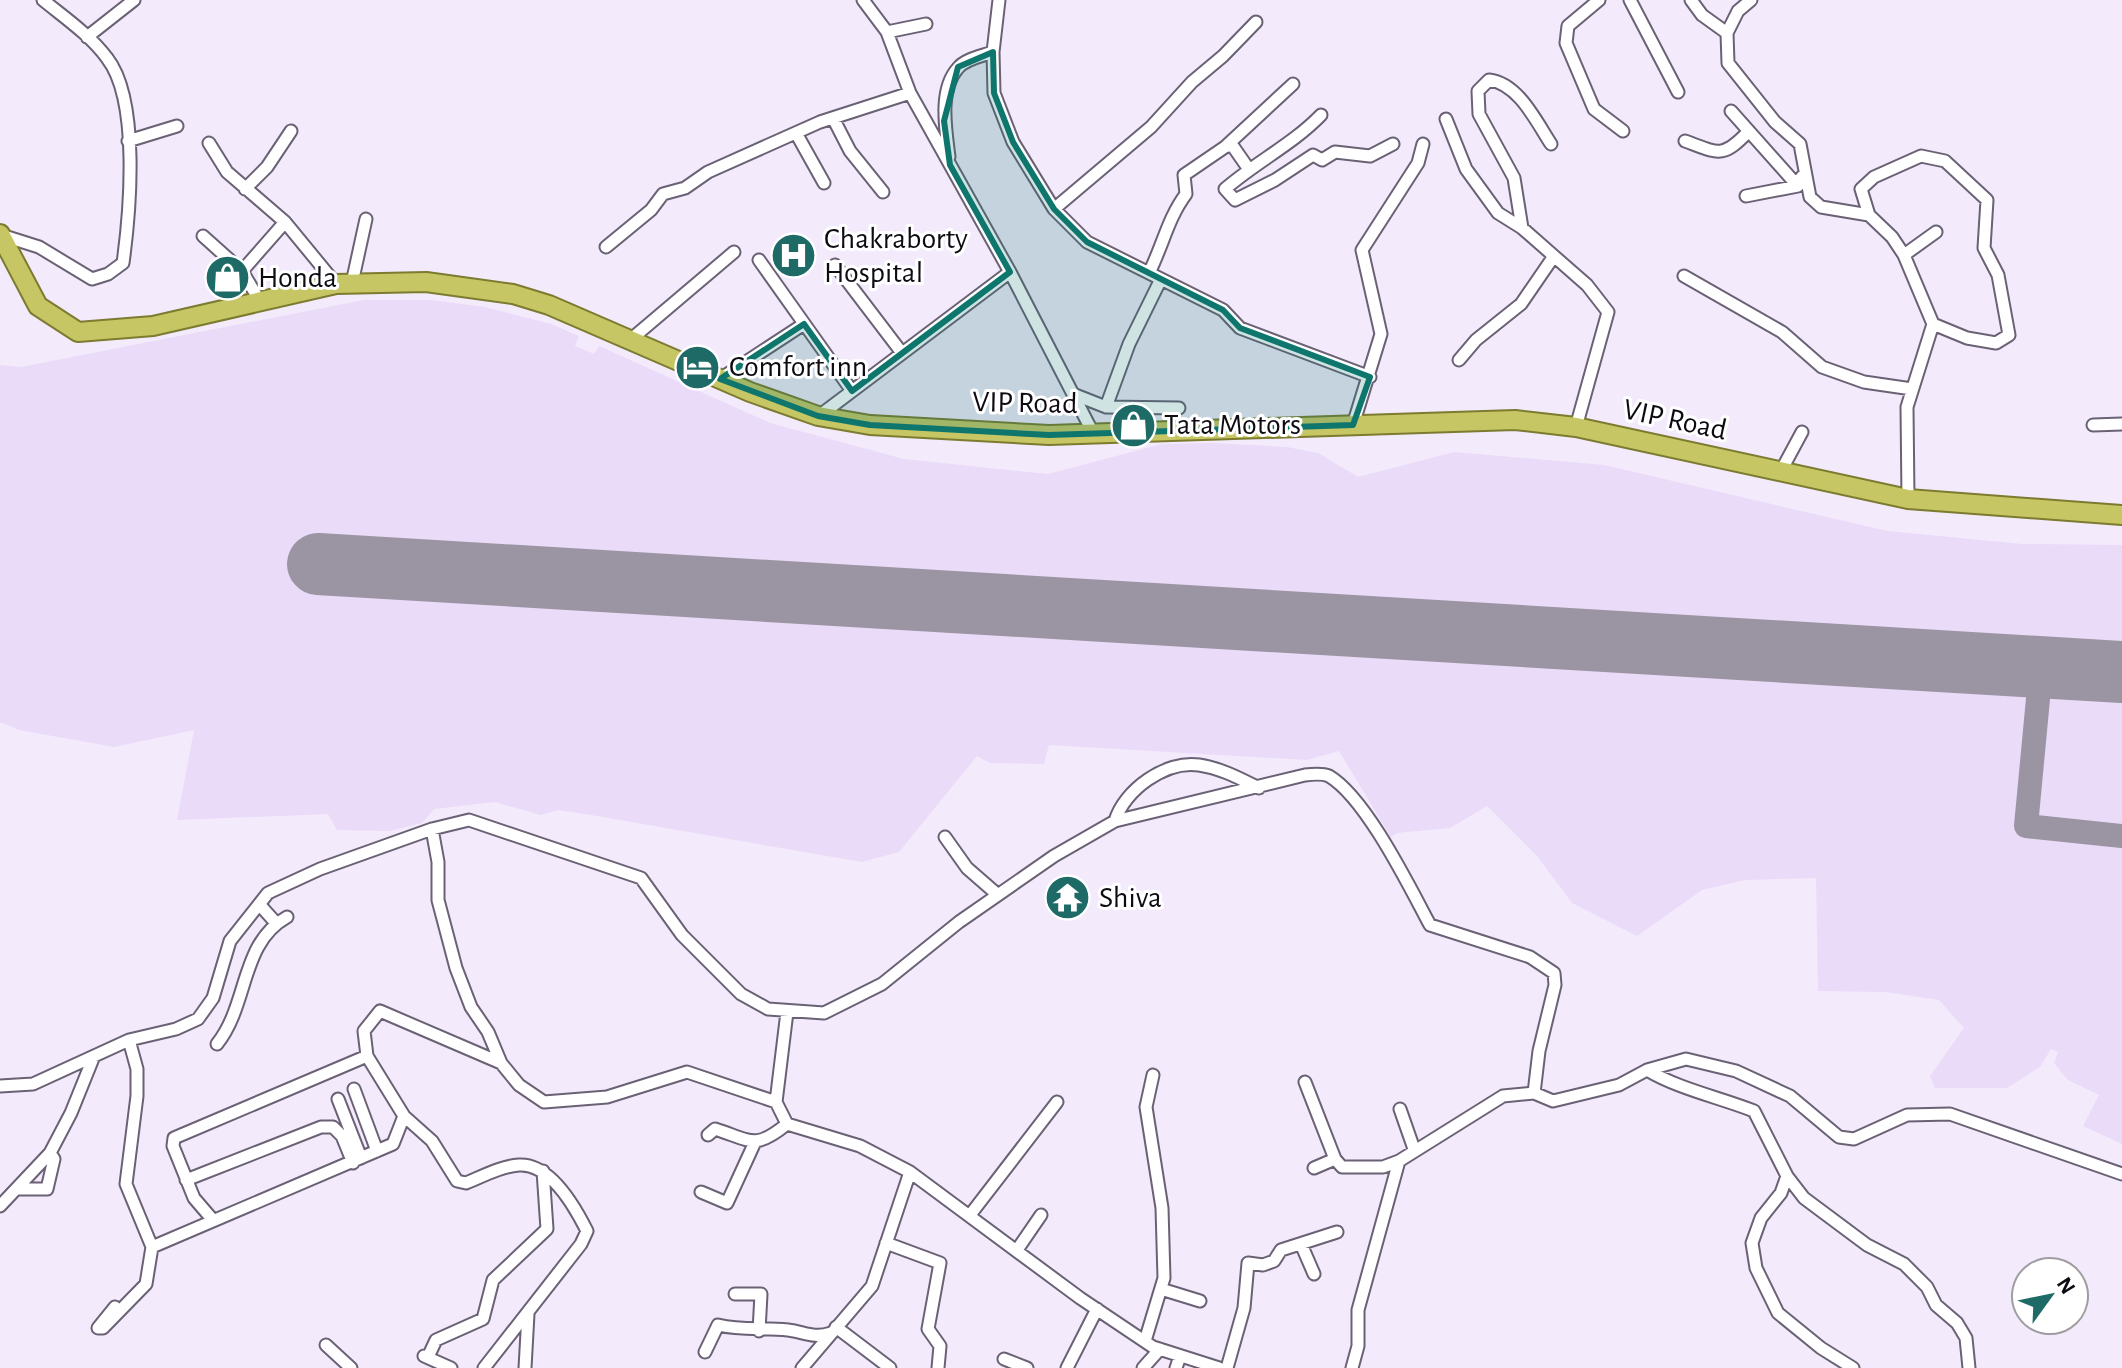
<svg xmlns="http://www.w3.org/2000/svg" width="2122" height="1368" font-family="'Alegreya Sans',sans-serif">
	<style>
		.built { fill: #eadbf9 }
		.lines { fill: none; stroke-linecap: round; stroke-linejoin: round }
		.taxiway { stroke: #9b94a2; stroke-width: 24 }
		.runway { stroke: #9b94a2; stroke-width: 62 }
		.minor-casing { stroke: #6b6175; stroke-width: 15 }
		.trunk-casing { stroke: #7c7b2f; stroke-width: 22 }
		.minor { stroke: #fff; stroke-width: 11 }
		.trunk { stroke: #c6c664; stroke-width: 18 }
		.marked { fill: #0f766e; fill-opacity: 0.2; stroke: #0f766e; stroke-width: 6; stroke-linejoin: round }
		.labels { text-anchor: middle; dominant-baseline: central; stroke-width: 6; stroke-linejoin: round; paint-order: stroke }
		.poi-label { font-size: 30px; fill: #0e0a12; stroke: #fff; text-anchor: start }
		.street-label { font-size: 30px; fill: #0e0a12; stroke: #fff }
	</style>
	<rect width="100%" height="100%" fill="#f3eafc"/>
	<path class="built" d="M364,300H431L485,307L551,324L579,336L575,346L594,354L599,346L770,423L904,459L1048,474L1162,444L1213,443L1287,447L1318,453L1358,477L1454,452L1604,465L1887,531L2022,544L2122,545V1144L2083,1126L2099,1095L2068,1080L2054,1063L2058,1052L2051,1049L2040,1067L2007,1088H1935L1930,1076L1964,1028L1939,1000L1886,992L1818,991L1816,878L1745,880L1702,890L1637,936L1572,903L1537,856L1487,806L1450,828L1397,833L1391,837L1339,751L1307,760L1049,745L1044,764L990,763L977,756L899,852L862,862L591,815L558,810L541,815L495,802L434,809L422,823L390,831L337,830L328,814L177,820L194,730L114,747L19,730L0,722V365L21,367Z"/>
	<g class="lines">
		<path class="taxiway" d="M2041,667L2026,826L2122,836"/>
		<path class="runway" d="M318,564L2122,672"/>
		<defs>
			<path id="minor" d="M863,0L887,32L910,93L1010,272L1092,431
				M999,0L993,52L994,93L1013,142L1054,209L1087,242L1223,310L1240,328L1370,377
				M1599,0L1568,26L1566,43L1594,109L1623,131
				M1630,0L1678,92
				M1691,0L1702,15L1727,33
				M1751,0L1738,11L1727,33L1728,63L1775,122L1800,144L1810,197L1821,207L1869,215L1892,237L1904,255L1933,324L1907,407L1908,499
				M887,32L926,24
				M87,37L134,0
				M1731,111L1796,184L1805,173
				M1321,115C1293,144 1256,162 1225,189L1235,200L1275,180L1313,155L1322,160L1335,152L1370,156L1393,144
				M833,118L850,151L883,192
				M1446,119L1466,169L1498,213L1522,228L1587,285L1608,312L1576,427
				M796,133L824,183
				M128,141L177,126
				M1685,141C1718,153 1722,159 1748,132
				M209,143L227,172L285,222L336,284
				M1225,147L1232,145L1248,168
				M949,157C946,131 938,90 958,68C965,59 982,56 993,52
				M245,189L267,167L291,131
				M1746,196L1798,186
				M1054,209L1151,127L1192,82L1223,56L1256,22
				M1869,215L1861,189L1874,177L1921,156L1945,161L1987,200L1984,248L1998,275L2009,335L1996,343L1967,338L1933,324
				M1522,228L1514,178L1479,114L1478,91L1489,80C1518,83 1536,121 1551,144
				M1,235L39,247L92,279L108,274L123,263C130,212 140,100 107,58C90,35 65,18 43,0
				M203,236L242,271L261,303
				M606,247L651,210L663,194L685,188L708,172L820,122L910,93
				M1904,255L1936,232
				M759,260L852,391
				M835,265L902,353
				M242,271L285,222
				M1149,273C1163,245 1168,218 1186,194L1184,175L1225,147L1293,84
				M1684,276L1782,332L1822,367L1864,382L1912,389
				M352,283L366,219
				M629,341L734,252
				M1459,360L1476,340L1521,304L1554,256
				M720,379L804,324
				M1073,394L1106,407L1179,408
				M1106,407L1129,344L1161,279
				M819,416L1010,272
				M1353,425L1381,334L1362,250L1418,163L1423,144
				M2093,425L2122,424
				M1781,471L1802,432
				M1115,821C1124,790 1166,760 1199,765C1220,768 1239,778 1259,788
				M432,829L438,862V900L456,968L471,1007L488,1032L501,1063L519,1085L544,1102L607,1097L687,1072L776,1102L787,1124L860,1146L910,1172L1080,1298L1153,1347L1219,1368
				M945,837L967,868L998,895
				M259,904L276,923
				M217,1044C249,1004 240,943 287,917
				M1647,1070C1679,1089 1718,1097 1754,1111L1787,1176L1804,1198L1867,1245L1904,1264L1927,1287L1936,1305L1957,1323L1966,1338L1969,1368
				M1305,1082L1335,1159L1342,1167H1383L1399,1161
				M0,1086L33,1084L129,1040L176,1029L198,1019L213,998L230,941L268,893L320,869L432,829L469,820L641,878L682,935L741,994L768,1009L824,1013L882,984L959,922L1054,856L1115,821L1305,775C1313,774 1322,773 1329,776C1366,798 1409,886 1430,925L1530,957L1554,973L1555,985L1539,1051L1534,1093L1553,1101L1619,1085L1647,1070L1686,1059L1736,1071L1790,1096L1839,1137L1854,1139L1907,1115L1950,1114L2122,1174
				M354,1089L377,1151
				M338,1099L361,1158
				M776,1102L787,1012
				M1400,1109L1414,1149
				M708,1135L715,1129C752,1141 755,1150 787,1124
				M1314,1168L1335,1159
				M1787,1176L1781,1193L1761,1218L1752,1243L1756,1268L1778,1313L1821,1348L1853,1368
				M186,1180L321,1127H333L342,1136L353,1163
				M16,1189H47L54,1159L50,1153
				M701,1192L727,1203L755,1142
				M0,1206L50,1153L71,1113L94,1056
				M970,1215L1057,1102
				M212,1219L194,1198L173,1146L174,1138L367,1056
				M886,1243L940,1263L928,1329L940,1346L938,1368
				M1301,1244L1314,1274
				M152,1247L393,1144L404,1116
				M1017,1250L1041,1215
				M1161,1289L1200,1301
				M735,1294H761L759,1331
				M115,1307L98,1328H103L146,1284L152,1247L126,1184L137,1096V1069L129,1040
				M836,1327L890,1368
				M1145,1341L1164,1278L1162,1208L1146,1107L1153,1075
				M326,1345L351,1368
				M705,1352L718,1325C742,1331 764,1327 788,1330C805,1332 813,1339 831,1333
				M424,1356L451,1368
				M428,1357L436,1340L483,1319L493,1280L547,1229L543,1171
				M1004,1359L1027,1368
				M484,1368L581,1244L587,1231C575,1207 550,1163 519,1165C502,1166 483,1176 466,1183L457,1181L432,1141L404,1116L367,1056L364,1031L380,1011L501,1063
				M525,1368L528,1314
				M802,1368L872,1286L910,1172
				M1067,1368L1097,1309
				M1143,1368L1160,1349
				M1176,1368L1180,1356
				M1227,1368L1244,1308L1248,1263L1263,1265L1274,1261L1281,1250L1337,1232
				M1352,1368L1358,1346V1310L1399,1161L1503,1096L1534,1093"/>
			<path id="trunk" d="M0,234L38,306L78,332L153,326L336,284L426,282L513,294L549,305L750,392L818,416L870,425L1049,435L1515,420L1576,427L1908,499L2122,515"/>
		</defs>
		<use href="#minor" class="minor-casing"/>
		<use href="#trunk" class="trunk-casing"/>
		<use href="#minor" class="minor"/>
		<use href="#trunk" class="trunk"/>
	</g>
	<path class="marked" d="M993,52L994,93L1013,142L1054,209L1087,242L1223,310L1240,328L1370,377L1353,425L1049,435L870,425L818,416L720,379L804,324L852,391L1010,272L950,165L944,121L958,67Z"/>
	<defs>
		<symbol id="hospital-disc" viewBox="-11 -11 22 22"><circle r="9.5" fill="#1e6a66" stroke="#fff"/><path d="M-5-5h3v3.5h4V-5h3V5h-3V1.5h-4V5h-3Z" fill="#fff"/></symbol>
		<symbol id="shop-disc" viewBox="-11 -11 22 22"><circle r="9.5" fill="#1e6a66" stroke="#fff"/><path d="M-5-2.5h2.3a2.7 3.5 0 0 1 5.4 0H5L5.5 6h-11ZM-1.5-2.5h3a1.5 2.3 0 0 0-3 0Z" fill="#fff"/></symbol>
		<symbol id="hotel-disc" viewBox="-11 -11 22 22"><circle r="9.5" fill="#1e6a66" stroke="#fff"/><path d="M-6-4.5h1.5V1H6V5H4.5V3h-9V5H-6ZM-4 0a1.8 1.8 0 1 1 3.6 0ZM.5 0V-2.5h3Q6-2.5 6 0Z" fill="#fff"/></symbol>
		<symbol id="temple-disc" viewBox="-11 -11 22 22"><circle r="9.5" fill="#1e6a66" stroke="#fff"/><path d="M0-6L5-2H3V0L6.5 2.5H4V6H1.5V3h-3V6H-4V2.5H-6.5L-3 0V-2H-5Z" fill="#fff"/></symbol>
	</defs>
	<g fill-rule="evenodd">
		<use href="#hospital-disc" x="768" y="230" width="51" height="51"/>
		<use href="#shop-disc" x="202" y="252" width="51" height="51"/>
		<use href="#hotel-disc" x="672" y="342" width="51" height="51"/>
		<use href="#shop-disc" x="1108" y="400" width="51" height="51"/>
		<use href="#temple-disc" x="1042" y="872" width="51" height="51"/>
	</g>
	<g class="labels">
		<g class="poi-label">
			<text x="824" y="239">Chakraborty<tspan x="824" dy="34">Hospital</tspan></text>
			<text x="258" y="278">Honda</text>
			<text x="729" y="367">Comfort inn</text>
			<text x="1164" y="425">Tata Motors</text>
			<text x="1099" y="898">Shiva</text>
		</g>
		<g class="street-label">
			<text transform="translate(1025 403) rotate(1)">VIP Road</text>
			<text transform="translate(1675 420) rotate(12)">VIP Road</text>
		</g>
	</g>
	<g transform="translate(2050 1296) rotate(57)"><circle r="38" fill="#ffffff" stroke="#9f9da0" stroke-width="2"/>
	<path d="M0-6L14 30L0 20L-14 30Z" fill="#1e6a66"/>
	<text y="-12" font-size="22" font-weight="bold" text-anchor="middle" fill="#0e0a12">N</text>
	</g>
</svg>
